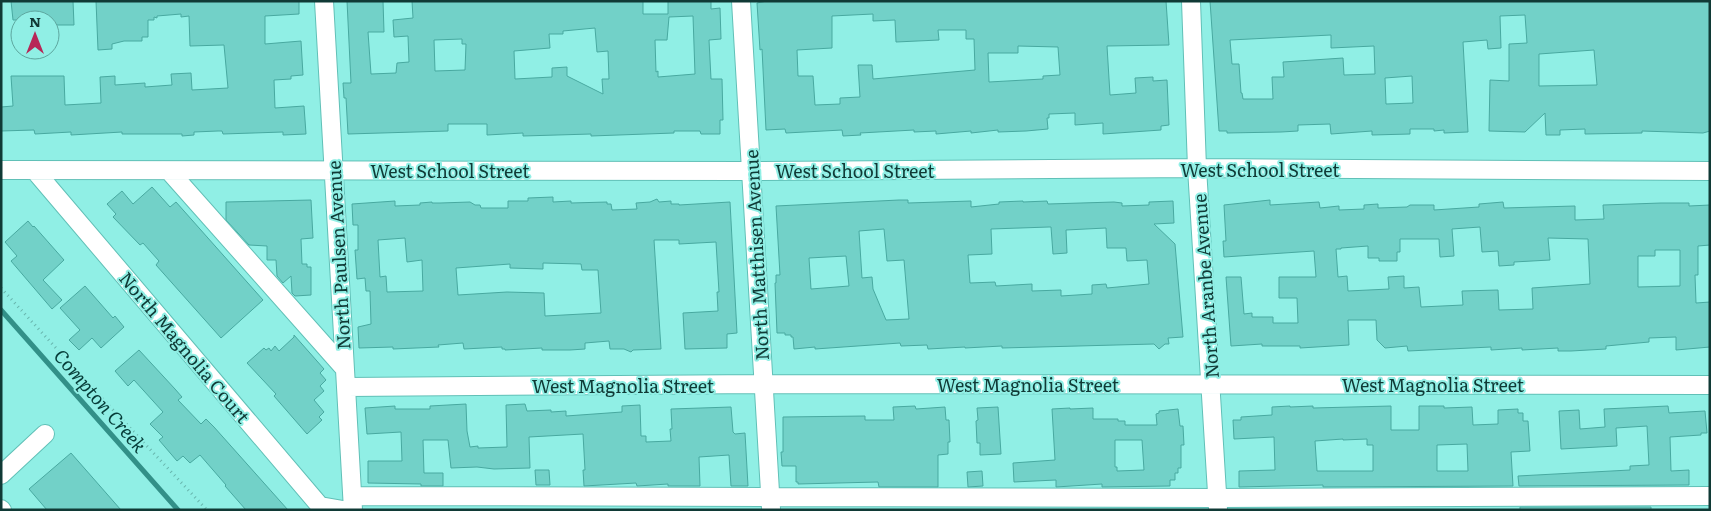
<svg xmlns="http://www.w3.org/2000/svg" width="1711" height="511" font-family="Literata,serif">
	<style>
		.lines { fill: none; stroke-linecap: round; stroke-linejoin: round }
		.stream { stroke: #329088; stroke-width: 5 }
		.building { fill: #72d1c8; stroke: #48a9a0; fill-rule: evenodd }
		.minor-casing { stroke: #61c0b7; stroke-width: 20 }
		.path { stroke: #68b6ae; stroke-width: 3; stroke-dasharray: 1 4; stroke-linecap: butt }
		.minor { stroke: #fff; stroke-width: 18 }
		.labels { text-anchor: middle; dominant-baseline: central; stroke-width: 4; stroke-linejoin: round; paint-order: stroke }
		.street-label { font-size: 18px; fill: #103a36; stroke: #90efe5 }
		.water-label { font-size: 19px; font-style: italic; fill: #063d39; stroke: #90efe5 }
	</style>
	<rect width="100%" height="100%" fill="#90efe5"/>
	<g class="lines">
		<path class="stream" d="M1,310L178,510"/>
	</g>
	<path class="building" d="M11,1H73L74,25H50V20H13Z
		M96,1H299V14L265,16V44L301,41L303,75L291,76V79L274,80L275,108L304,106L306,134L283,135V132L223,134L222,131H218L194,132V135L182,136V134H122V132L71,135V132L35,134L34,130L1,131V107L13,106L11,76H64L65,105L101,103L100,77L115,76V85L145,83V87L172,85L171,74L191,73L192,90L228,88L224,45L190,46L189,16L181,17V14L157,16V18L154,17V20H148V37H142V41H124L112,44V49L98,50Z
		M347,1H383L384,32H368L371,74L396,73L397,63L409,62L408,36L394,37L393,20L413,18L412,1H643V14H668V1H711V9L720,8L721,39L709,40L711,79H722L723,120H720V134H701L700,131H674V133L591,136V134L523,136V133L487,135V124H448V131L348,134L346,98H344L343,83H351ZM693,16L695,74L658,77V71L656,72L655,40H667L669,17ZM595,28L597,52L608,51L609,79H602L603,94L567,76V67L552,68V77L515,79L514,51L550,48L549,34H563V31ZM462,39V44H466L465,70L435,71L434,40Z
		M767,1H1166L1169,45L1107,46L1110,95L1136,93L1135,78L1153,77V81L1167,80L1169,125L1161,126V130L1103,134V123L1075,125V113L1049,114V118H1047L1048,129L1026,131L998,132V130L971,133V131L936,134V131L914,132V130L860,133L861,135L843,136L842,130L786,133L785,129L766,130L762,49L760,50L757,3ZM873,14V21L895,20L896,42L939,40L938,30H966V39H974L975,70L873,79L872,65H858L860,97L840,98V104L815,105L813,76H798L797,50L832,48V16ZM1018,46L1058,47L1060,75L1043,76V79L989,82L988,53H1018Z
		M1210,1H1710V131L1703,133L1642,131V133L1585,134V129L1560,130V135H1546L1545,113L1525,132L1489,131L1490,80L1509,81V44L1527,43L1525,15L1500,16L1501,48L1488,49L1487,40L1463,42L1468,132L1444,133V130L1434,131V129H1410V134L1372,135V131L1331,134L1330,124L1298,125V131L1281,132L1227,133V131H1219ZM1331,35V48L1374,46L1375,74L1344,75L1343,58L1283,62L1284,77H1272L1273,99H1243L1242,93H1241L1239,64H1232L1230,40ZM1594,50L1597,85L1539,86V54ZM1412,76L1413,103L1386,104L1385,78Z
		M152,187L170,207L176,202L263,300L221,338L156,265L159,261L143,243L140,245L113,217L116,214L107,204L122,191L133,204Z
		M553,197V202L571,201V203L607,202V204H611L612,210L637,209L636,203L650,202L657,199L659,202L671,201V204H679V205L730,202L737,333L727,334V348L685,349L683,313L718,311L717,292H719L716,242L679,244V240H654L661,349L633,350L631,352L624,349H610L609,341L585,343V349L570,350H542V348L505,350V349H502V347L464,349L463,343L438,345L439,347L393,349V347L359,348L358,327L371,324L370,291H366L365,278L357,279L355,250H358V225H353L352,204L395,201V206L420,205V203L432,202V203H440L470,202L475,205H480L481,208H508V201H528V198ZM405,238L407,262L422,260L423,291L387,292L386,276L380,277L378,240ZM543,263L581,264L582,270H598L601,313L545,316L544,293L507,292L458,295L456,268L510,264V268L543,269Z
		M311,200L313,238L301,239L302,264H307V267H311V295L295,296L292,293L291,276L283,283L277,276L276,260H267V246L249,245L226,220V202Z
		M899,200H908V203L971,201V207L999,204V202L1023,201V202L1047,201L1048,204L1114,202L1122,203V206L1149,205V202L1173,201L1174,223L1154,224L1175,244L1183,337L1168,338L1169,344H1165L1159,349L1154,344L1002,348V346L965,348V347L928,349L927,345L901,346L900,343L815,349V347L794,349L793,337H791V335H785V333H777L775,283H776V275H780L776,206ZM1049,227H1051L1053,254L1067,253L1066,230L1106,228L1107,248H1126L1127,261L1147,260L1149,284L1107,288L1106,284L1092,285V294L1061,296V290L1032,291V284L996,286L995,282L970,283L968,255L992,254L991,229ZM884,229L887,261L904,260L909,319L886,320L873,289L872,277L862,278L859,231ZM846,256L849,286L811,289L809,258Z
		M1270,200V205L1319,202L1320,208L1339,206V210L1364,209V205L1378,204V208L1407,207L1410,205H1434V210L1479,207V204L1503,202L1504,208L1575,206V220L1604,219L1603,205L1661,203H1689V206L1710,205V245L1698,246V275H1695L1696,303L1710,302V347L1676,350V337L1649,338V342L1606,346V349L1571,351H1558V348L1522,350V348L1491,350V347L1408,351L1407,346L1385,348L1377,340L1376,320H1348L1349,345L1300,348V346H1262V344L1231,346L1226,277H1241L1244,314L1252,313V317H1273V323H1298L1297,298H1279V277H1316L1314,251L1224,257L1223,241H1226L1224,205ZM1480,227L1482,252L1498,251L1499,266L1514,265V262L1550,260L1548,238L1588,239L1590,284L1532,288L1533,309L1499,310L1498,290L1462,291L1463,305L1421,307L1419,287L1404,288V276L1388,277L1389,289L1348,291L1347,276L1338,277L1336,249H1341V248L1368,246V258H1379V261H1397V252H1400V239H1439L1440,257L1454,256L1452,229ZM1655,250H1680V286L1638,287V256H1655Z
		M28,221L33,227L34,226L64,260L43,280L62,300L52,309L11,261L17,256L5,242Z
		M85,286L113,318L115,316L124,327L101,348L92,338L79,350L69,340L80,330L60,308Z
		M294,335L324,369L320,373L326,380L320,386L324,391L314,400L324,412L319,417L322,420L307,434L274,396L276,394L247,363L264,348L266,350L269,348L271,351L275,346L279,351L294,337Z
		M139,350L175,389L182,397L178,400L201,424L206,419L214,427L288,510H246L225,486L226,485L200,455L190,463L183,456L177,461L159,440L163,437L150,424L163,412L134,380L128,386L115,371Z
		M466,404L467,431L470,447L478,446V448L507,447L506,405L525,404L527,411L551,410V412L566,411V416L622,412V406L640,405L641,436H646V442L671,441L670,429H672L671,409L731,407L733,432L735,434L745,433L748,486H731L729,455L699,457L700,486H668V484L637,486L636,483L584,486L583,470H585L583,434L529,437L530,468L494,469L477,467L451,468L448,440H423L424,473H443V486H421V484L368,483V461H402L401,432L367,434L365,408L395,406V409H430V406Z
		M915,406L916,409L945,407L946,420H949L950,442H948V454L938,455V487H879L878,482L798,484V482H796V466H782L781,452H783V417L865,416V420H894L893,407Z
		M1290,406V407L1313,406V408L1391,406V430H1419V406H1444V408L1472,407L1473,425L1498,424V410L1518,409V413H1523V421H1528L1530,451L1511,452L1513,486L1323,487V485L1239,487V471L1275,470L1274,437L1234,439L1233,420H1241V417L1272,415V407ZM1343,439V440L1367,439V445H1373V471H1317L1315,441ZM1467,444L1468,471H1437V445Z
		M1668,406L1669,413L1705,411L1707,433H1701V435L1670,437L1671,471L1689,470V485L1519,486L1518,476L1630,470V466L1649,465L1647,426L1616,428L1617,446L1561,449L1559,411L1579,410L1580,429L1605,427L1604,409Z
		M998,407L1001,454L980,455V443H977L976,421L978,420L977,408Z
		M1070,408V409L1093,408V419H1118V421H1125V425H1157L1156,414L1159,413V411L1178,409L1180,426H1183L1184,445H1181V468H1178V473H1175V480H1170V486L1102,487V484L1056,487V480L1014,482L1013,463L1055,460L1052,409ZM1115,440H1142L1144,470L1117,471V467H1115Z
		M71,453L121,510H47L29,489Z
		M535,470H549L550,485H536Z
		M982,471L983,486L968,487L967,472Z
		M1520,507H1651V510H1520Z"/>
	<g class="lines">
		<defs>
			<path id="minor" d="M324,1L353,510
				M741,1L771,509
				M1191,1L1197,168L1218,509
				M1,170L751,171L1197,168L1710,171
				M35,171L320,506L343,510
				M170,172L345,369
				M346,387L764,384L1710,385
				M1,475L45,434
				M353,496L1217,498L1710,496
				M1,509L2,510"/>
		</defs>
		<use href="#minor" class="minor-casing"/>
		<path class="path" d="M1,288L100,396L207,510"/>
		<use href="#minor" class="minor"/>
	</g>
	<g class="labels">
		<g class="street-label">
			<text x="1260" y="169">West School Street</text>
			<text x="450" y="170">West School Street</text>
			<text x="855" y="170">West School Street</text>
			<text transform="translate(338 255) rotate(-93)">North Paulsen Avenue</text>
			<text transform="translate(756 255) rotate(-93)">North Matthisen Avenue</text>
			<text transform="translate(1205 286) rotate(-94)">North Aranbe Avenue</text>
			<text transform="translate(185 347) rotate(50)">North Magnolia Court</text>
			<text x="1028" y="384">West Magnolia Street</text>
			<text x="1433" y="384">West Magnolia Street</text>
			<text x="623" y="385">West Magnolia Street</text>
		</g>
		<g class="water-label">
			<text transform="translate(101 400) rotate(49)">Compton Creek</text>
		</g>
	</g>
	<rect width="1711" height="511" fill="none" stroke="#103a36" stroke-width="5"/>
	<g transform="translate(35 35)"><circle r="24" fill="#90efe5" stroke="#5da79f"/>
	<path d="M0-4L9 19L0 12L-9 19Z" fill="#b72757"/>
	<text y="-8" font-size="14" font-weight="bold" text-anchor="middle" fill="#103a36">N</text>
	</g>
</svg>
